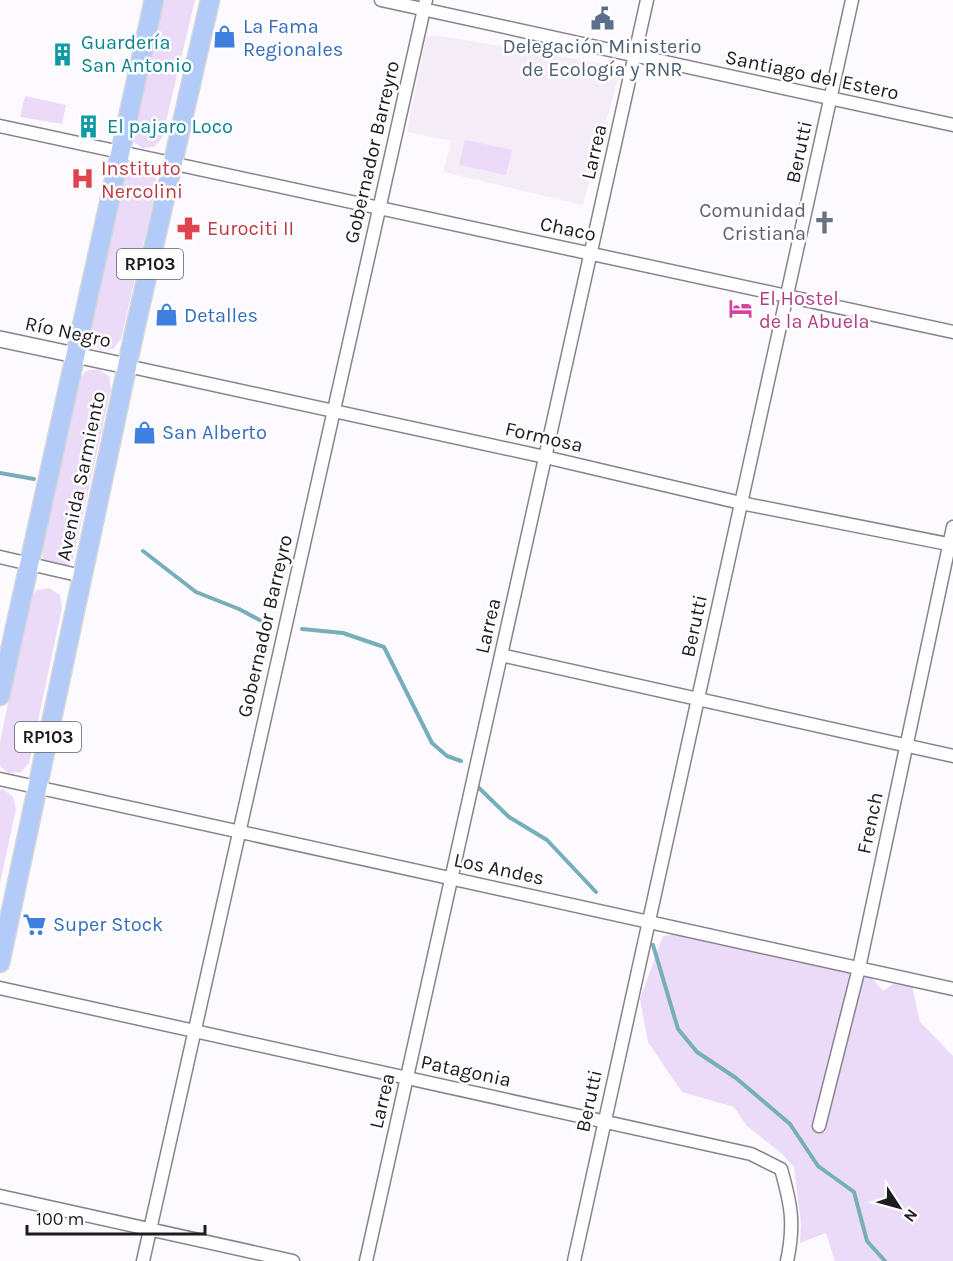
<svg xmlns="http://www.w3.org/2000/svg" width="953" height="1261" font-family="Karla,sans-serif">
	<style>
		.built { fill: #f4edf8 }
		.green { fill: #ebdaf8 }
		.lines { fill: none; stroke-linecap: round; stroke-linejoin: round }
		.stream { stroke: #76afb8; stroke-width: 4 }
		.minor-casing { stroke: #88828d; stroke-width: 15 }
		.tertiary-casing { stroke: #88828d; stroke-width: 18 }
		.primary-casing { stroke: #d6d6d7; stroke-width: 21 }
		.minor { stroke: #fff; stroke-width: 12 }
		.tertiary { stroke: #fff; stroke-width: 15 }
		.primary { stroke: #b2cbf8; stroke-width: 18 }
		.labels { text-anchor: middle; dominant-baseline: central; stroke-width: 5; stroke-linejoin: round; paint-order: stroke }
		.shield { fill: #fff; stroke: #625f62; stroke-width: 1.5 }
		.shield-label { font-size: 18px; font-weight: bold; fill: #1e1b1f }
		.shop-label { font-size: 20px; fill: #366cbe; stroke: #fff; text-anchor: start }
		.culture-label { font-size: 20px; fill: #0d838f; stroke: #fff; text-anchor: start }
		.service-label { font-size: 20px; fill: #4e5e75; stroke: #fff }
		.street-label { font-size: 20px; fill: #1e1b1f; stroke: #fff }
		.health-label { font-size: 20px; fill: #be3a42; stroke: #fff; text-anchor: start }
		.worship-label { font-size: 20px; fill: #5b616d; stroke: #fff; text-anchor: end }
		.hotel-label { font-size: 20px; fill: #b23c85; stroke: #fff; text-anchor: start }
	</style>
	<rect width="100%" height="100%" fill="#fdfaff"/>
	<path class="built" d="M436,35L611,65L620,72L583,205L443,172L451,141L407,132L426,37Z"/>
	<path class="green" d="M161,0H195L162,138L154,147L142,148L132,140Z
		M25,96L66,105L62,124L20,117Z
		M465,140L512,150L506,175L459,165Z
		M144,165L155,172L157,185L121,339L113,349L101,350L91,342L90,329L124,177L132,167Z
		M98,369L109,376L111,389L73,559L65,568L43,561L42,549L78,381L86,371Z
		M49,588L60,595L62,608L29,763L21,772L8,773L0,766V742L29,600L37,590Z
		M3,789L13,797L16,809L0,883V790Z
		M685,933L872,978L883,991L893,984L912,986L920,1022L953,1056V1261H835L826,1233L800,1243L801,1224L794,1167L782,1154L747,1126L734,1107L682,1092L648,1042L640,999L663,936Z"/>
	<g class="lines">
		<path class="stream" d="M0,473L34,479
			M143,551L196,592L239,609L267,624
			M302,629L343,633L384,647L432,743L447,756L461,761
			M478,787L509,817L547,840L596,892
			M653,945L678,1029L697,1052L736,1078L790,1124L818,1166L854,1192L867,1241L885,1261"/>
		<defs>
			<path id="minor" d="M381,0L953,125
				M0,126L953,332
				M127,366L545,457L741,503L953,545
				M0,557L82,576
				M501,655L953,756
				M0,779L953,989
				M0,988L751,1154L781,1169C791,1204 795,1224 787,1261
				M819,1126L859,968L953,527
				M0,1196L293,1261
				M143,1261L426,0
				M366,1261L647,0
				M574,1261L852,0"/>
			<path id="tertiary" d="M0,339L127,366"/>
			<path id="primary" d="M0,696L154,0
				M0,963L135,329L210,0"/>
		</defs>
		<use href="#minor" class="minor-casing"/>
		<use href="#tertiary" class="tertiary-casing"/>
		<use href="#primary" class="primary-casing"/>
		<use href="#minor" class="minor"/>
		<use href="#tertiary" class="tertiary"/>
		<use href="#primary" class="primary"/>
	</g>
	<defs>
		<symbol id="civic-bare" viewBox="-9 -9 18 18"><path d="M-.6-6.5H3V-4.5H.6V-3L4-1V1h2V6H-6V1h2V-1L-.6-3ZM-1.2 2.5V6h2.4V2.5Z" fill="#5c6f8a" stroke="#fff" stroke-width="2.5" paint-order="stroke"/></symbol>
		<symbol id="shop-bare" viewBox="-9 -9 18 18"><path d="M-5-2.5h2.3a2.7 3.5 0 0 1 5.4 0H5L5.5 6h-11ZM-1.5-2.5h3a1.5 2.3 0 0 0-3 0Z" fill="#3f7fe0" stroke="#fff" stroke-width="2.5" paint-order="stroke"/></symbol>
		<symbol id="building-bare" viewBox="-9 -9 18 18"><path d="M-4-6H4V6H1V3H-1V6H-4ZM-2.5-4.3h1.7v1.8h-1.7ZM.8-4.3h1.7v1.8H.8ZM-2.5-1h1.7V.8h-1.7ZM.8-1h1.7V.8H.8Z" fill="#0f9aa8" stroke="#fff" stroke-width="2.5" paint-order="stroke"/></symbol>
		<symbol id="hospital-bare" viewBox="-9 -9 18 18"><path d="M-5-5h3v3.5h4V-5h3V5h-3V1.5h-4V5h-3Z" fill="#e0444e" stroke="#fff" stroke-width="2.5" paint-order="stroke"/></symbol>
		<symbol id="church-bare" viewBox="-9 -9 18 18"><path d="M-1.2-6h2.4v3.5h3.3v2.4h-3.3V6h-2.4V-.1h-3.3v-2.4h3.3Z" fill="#6b7280" stroke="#fff" stroke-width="2.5" paint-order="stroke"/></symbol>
		<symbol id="pharmacy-bare" viewBox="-9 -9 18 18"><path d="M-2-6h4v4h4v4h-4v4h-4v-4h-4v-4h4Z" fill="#e0444e" stroke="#fff" stroke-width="2.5" paint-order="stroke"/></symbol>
		<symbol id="hotel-bare" viewBox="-9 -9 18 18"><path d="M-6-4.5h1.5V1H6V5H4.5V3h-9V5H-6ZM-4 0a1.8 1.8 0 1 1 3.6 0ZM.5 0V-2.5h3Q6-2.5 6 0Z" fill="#d1479c" stroke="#fff" stroke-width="2.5" paint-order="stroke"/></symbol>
		<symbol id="supermarket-bare" viewBox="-9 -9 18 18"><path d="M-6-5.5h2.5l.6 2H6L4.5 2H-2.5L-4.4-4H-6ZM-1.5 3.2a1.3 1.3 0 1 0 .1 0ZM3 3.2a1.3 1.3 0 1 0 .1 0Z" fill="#3f7fe0" stroke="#fff" stroke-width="2.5" paint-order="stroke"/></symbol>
	</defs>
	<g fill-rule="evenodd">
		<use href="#civic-bare" x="586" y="2" width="33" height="33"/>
		<use href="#shop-bare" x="208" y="20" width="33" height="33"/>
		<use href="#building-bare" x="46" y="38" width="33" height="33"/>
		<use href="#building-bare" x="72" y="110" width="33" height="33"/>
		<use href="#hospital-bare" x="66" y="162" width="33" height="33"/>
		<use href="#church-bare" x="808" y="206" width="33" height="33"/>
		<use href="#pharmacy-bare" x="172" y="212" width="33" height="33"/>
		<use href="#hotel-bare" x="724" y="292" width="33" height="33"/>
		<use href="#shop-bare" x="150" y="298" width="33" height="33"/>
		<use href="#shop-bare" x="128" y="416" width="33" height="33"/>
		<use href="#supermarket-bare" x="18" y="908" width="33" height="33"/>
	</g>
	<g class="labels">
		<g class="shield">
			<rect x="117" y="249" width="66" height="30" rx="4.5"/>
			<rect x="15" y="722" width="66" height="30" rx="4.5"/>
		</g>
		<g class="shield-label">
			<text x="150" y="264">RP103</text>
			<text x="48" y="737">RP103</text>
		</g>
		<g class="shop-label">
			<text x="243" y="26">La Fama<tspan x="243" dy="23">Regionales</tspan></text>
			<text x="184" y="315">Detalles</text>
			<text x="162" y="432">San Alberto</text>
			<text x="53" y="924">Super Stock</text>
		</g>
		<g class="culture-label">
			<text x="81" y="42">Guardería<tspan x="81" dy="23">San Antonio</tspan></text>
			<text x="107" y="126">El pajaro Loco</text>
		</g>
		<g class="service-label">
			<text x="602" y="46">Delegación Ministerio<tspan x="602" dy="23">de Ecología y RNR</tspan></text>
		</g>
		<g class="street-label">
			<text transform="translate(812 75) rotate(12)">Santiago del Estero</text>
			<text transform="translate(372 152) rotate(-77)">Gobernador Barreyro</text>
			<text transform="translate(594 152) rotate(-77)">Larrea</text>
			<text transform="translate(799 152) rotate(-78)">Berutti</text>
			<text transform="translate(568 229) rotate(12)">Chaco</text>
			<text transform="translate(68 332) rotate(12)">Río Negro</text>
			<text transform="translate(544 437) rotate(13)">Formosa</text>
			<text transform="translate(81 476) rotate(-78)">Avenida Sarmiento</text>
			<text transform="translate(265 626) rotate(-77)">Gobernador Barreyro</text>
			<text transform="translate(488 626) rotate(-77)">Larrea</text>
			<text transform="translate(694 626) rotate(-78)">Berutti</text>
			<text transform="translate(870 823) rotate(-78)">French</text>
			<text transform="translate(499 869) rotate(12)">Los Andes</text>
			<text transform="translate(466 1071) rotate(12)">Patagonia</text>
			<text transform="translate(382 1101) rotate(-77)">Larrea</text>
			<text transform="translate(589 1101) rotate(-78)">Berutti</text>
		</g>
		<g class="health-label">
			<text x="101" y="168">Instituto<tspan x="101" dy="23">Nercolini</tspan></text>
			<text x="207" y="228">Eurociti II</text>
		</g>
		<g class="worship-label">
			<text x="806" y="210">Comunidad<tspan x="806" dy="23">Cristiana</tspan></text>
		</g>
		<g class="hotel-label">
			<text x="759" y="298">El Hostel<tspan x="759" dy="23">de la Abuela</tspan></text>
		</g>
	</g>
	<g transform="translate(899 1207) rotate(126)" stroke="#ffffff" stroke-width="4.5" paint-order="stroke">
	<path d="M0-4.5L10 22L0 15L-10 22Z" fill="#1e1b1f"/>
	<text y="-9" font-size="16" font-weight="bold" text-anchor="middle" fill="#1e1b1f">N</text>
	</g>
	<path d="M27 1225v9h178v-9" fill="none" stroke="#1e1b1f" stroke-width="3"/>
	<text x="36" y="1225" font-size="18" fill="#1e1b1f" stroke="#ffffff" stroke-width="4.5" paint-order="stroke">100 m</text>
</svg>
